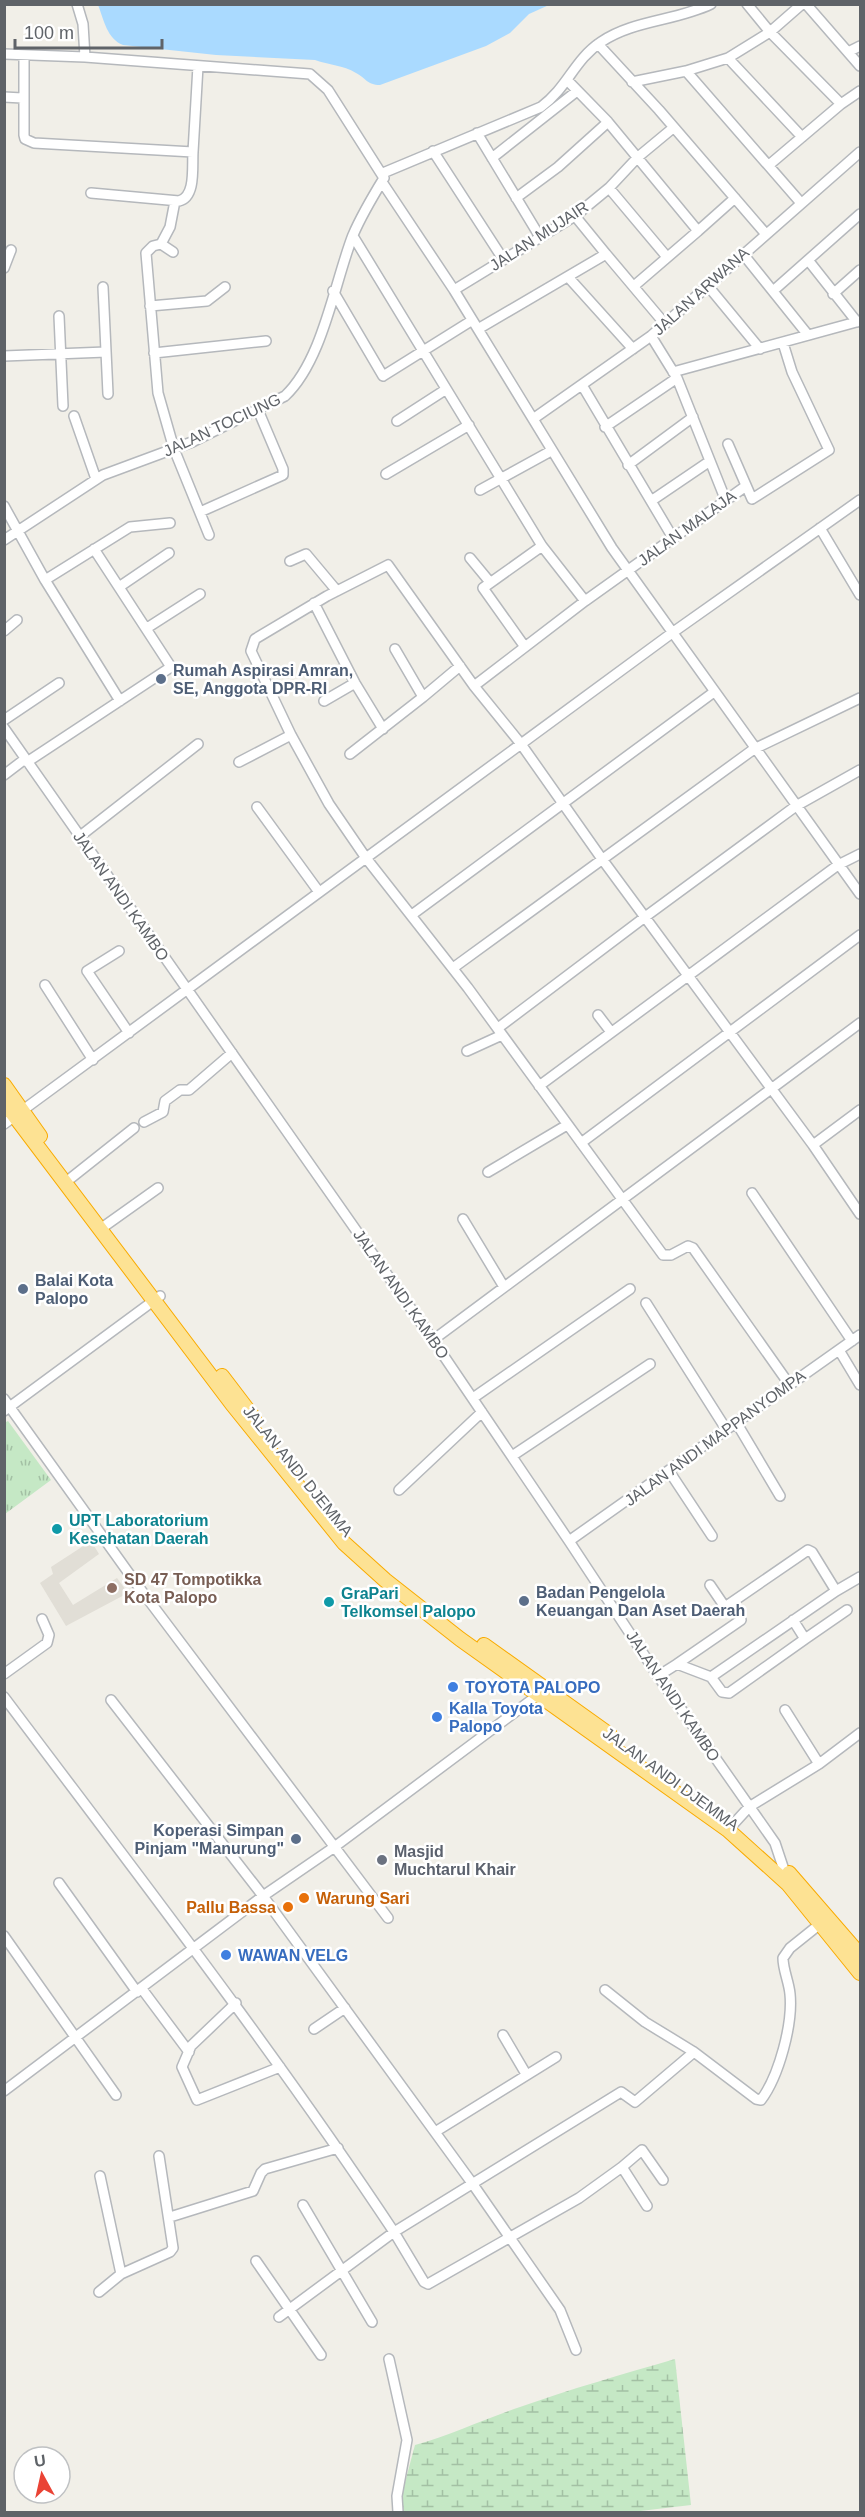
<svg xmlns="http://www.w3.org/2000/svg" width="865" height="2517" font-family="Arial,sans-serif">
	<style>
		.education { fill: #e1ded6 }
		.wetland { fill: url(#wetland-marsh) }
		.park { fill: url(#park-tufts) }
		.water { fill: #aadaff }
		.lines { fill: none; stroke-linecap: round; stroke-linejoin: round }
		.minor-casing { stroke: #b5b8bc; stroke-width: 12 }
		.highway-casing { stroke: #f9ab00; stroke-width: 16 }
		.minor { stroke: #fff; stroke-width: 9 }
		.highway { stroke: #fde293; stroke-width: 14 }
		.service-dot { fill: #5c6f8a; stroke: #fff; stroke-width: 2 }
		.culture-dot { fill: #0f9aa8; stroke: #fff; stroke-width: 2 }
		.education-dot { fill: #8d6e63; stroke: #fff; stroke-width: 2 }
		.shop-dot { fill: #3f7fe0; stroke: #fff; stroke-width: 2 }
		.worship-dot { fill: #6b7280; stroke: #fff; stroke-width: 2 }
		.food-dot { fill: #e8710a; stroke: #fff; stroke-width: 2 }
		.labels { text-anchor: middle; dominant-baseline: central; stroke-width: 5; stroke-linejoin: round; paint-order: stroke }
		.street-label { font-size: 16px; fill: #5f6368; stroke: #fff }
		.service-label { font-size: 16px; font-weight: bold; fill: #4e5e75; stroke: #fff; text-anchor: start }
		.culture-label { font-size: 16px; font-weight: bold; fill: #0d838f; stroke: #fff; text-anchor: start }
		.education-label { font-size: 16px; font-weight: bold; fill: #785e54; stroke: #fff; text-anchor: start }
		.shop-label { font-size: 16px; font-weight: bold; fill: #366cbe; stroke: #fff; text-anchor: start }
		.worship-label { font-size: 16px; font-weight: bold; fill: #5b616d; stroke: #fff; text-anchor: start }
		.food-label { font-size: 16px; font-weight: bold; fill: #c56008; stroke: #fff; text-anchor: start }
	</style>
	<defs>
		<pattern id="wetland-marsh" width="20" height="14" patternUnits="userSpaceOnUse" patternTransform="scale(1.5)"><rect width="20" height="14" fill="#c5e8c5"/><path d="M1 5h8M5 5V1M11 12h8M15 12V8" fill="none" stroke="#a3c0a4"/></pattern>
		<pattern id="park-tufts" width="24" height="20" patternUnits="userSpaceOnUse" patternTransform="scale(1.5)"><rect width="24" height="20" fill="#c5e8c5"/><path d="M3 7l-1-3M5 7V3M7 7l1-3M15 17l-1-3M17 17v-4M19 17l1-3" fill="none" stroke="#a3c0a4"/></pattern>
	</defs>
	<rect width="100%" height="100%" fill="#f1efe8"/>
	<path class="education" d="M91,1541L99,1554L59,1583L73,1605L117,1578L128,1593L66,1626L40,1583L53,1574L51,1567Z"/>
	<path class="wetland" d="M675,2359L691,2505L632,2512H397L415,2445C451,2435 484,2419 520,2407C571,2389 623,2374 675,2359Z"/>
	<path class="park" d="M8,1421L51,1480L5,1514L4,1423Z"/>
	<path class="water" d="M98,5H549L529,14L510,33L486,46L380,85C367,85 366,78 356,73C343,65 329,65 315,60L216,55L123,45C107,39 104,20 98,5Z"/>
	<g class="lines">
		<defs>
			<path id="minor" d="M77,4L83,24L85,57
				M747,4L770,32L841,104
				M806,4L860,66
				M598,44L659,110L765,233
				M848,52L860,46
				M4,54L85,57L310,74L328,90L384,178C373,196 362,214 353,235C334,284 323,360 285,396L192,442L103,475L4,540
				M24,55V135L25,139L34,143L193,152L198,66
				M728,58L802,137
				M567,80L608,122L698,231L735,198
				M632,82L686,71
				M4,97L22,98
				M477,133L540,237
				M433,151L503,259
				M492,158L577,91
				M769,165L841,104L860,91
				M383,173L541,107C568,87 574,60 601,42C633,20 676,21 711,4
				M382,182L454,290L612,548L860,894
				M609,188L667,257
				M91,193L179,201C196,197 192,167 193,152
				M516,198L558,167L608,122
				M801,203L686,71L728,58L770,32L802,4
				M575,216L606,254
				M353,236L542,546L585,601
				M161,244L170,227L175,201
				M173,252L161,244L153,246L146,253L158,393L174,449L209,535
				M743,254L808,335
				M808,260L857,322
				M4,268L11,250
				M569,278L633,349
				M634,286L698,231
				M708,286L760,349
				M103,287L108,394
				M454,290L575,216L609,188L638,157L673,128
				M333,291L383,376L471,321
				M773,291L860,214
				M833,294L860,270
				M150,306L207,301L225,287
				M59,316L63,406
				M478,329L606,254L665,324
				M651,336L677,378L726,501
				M154,353L266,341
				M4,356L106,352
				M673,372L860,321
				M582,385L673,538
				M74,416L96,479
				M533,419L651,336L860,152
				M397,421L445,390
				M605,427L677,378
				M728,444L752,499L829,450L792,372L783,343
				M628,465L693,417
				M386,474L469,425
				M480,490L551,451
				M651,501L710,461
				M4,506L45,580L120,701
				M200,512L283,475V469L258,410
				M820,528L860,595
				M470,558L489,581
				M290,561L306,554L337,591
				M45,580L130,527L170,523
				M119,587L169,553
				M314,603L355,683L383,729
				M147,628L200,594
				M4,631L17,620
				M525,647L483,588L542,546
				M474,686L585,601L746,486
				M423,697L460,666
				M324,701L355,683
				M4,720L59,683
				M4,728L433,1340L569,1541L658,1676L775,1843L783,1867
				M350,754L423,697L395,649
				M27,762L171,667L94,549
				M239,762L291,735
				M4,775L25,759
				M257,807L319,892
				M79,837L198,744
				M413,914L714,692
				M119,951L87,971L129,1033
				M453,968L754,749L860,698
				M45,985L93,1060
				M598,1015L611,1032
				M498,1028L645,917L796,806L860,770
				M467,1051L502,1035
				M539,1086L838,865L860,854
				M144,1122L163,1112L165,1101L180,1090H189L232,1053
				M4,1124L672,633L860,500
				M581,1143L860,935
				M813,1145L860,1110
				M488,1172L567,1125
				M71,1178L134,1128
				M752,1193L852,1341
				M463,1219L504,1287
				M106,1225L158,1188
				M646,1303L726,1429
				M433,1340L860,1023
				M839,1350L860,1385
				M789,1384L693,1248L688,1246L671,1255H663L468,988L366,858L329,804L291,735L251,651L255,639L327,596L388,565L474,686L521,744L602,859L813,1145L860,1214
				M473,1398L630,1289
				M4,1399L138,1586L388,1918
				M4,1411L160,1296
				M736,1422L780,1496
				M512,1456L650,1364
				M669,1471L712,1536
				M399,1490L482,1412
				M569,1541L860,1335
				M710,1585L725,1607L808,1550L812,1552L836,1591
				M805,1639L847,1610
				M677,1664L741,1620
				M4,1674L47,1643L49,1635L42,1619
				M658,1676L677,1664L711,1677L836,1591L860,1577
				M711,1677L722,1692L729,1693L805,1639L793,1620
				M4,1697C137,1874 272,2048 394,2232L621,2092L635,2102L694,2052L756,2099L761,2100C779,2076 793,2024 790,1994C789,1982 783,1970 783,1958L790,1948L820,1924
				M111,1700L263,1896L472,2183L560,2310L576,2350
				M785,1710L819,1764
				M728,1830L749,1807L819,1764L860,1733
				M59,1883L137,1992
				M4,1936L116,2095
				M142,1989L189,2052
				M605,1990L645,2022L694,2052
				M236,2003L191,2046L182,2067L197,2100L280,2067
				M314,2029L345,2008
				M503,2035L526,2074
				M4,2091L263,1896L333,1848L542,1692
				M435,2132L556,2057
				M622,2167L642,2150L663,2180
				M100,2176L121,2274L170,2252L173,2248L159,2156
				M303,2205L372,2322
				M170,2217L253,2191L261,2173L265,2169L338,2148
				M256,2261L321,2355
				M99,2292L121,2274
				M279,2317L394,2232L424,2282L428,2284L579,2198L622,2167L647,2206
				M389,2359L407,2440L397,2496L398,2512"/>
			<path id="highway" d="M4,1085L40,1136
				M4,1102L232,1404L344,1543L385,1580L460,1639L728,1830L788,1884L860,1973
				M222,1376L254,1418
				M484,1645L610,1735
				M789,1873L860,1955"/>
		</defs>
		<use href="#minor" class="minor-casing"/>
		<use href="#highway" class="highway-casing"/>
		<use href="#minor" class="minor"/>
		<use href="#highway" class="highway"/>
	</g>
	<g class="service-dot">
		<circle cx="161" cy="679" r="6"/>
		<circle cx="23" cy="1289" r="6"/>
		<circle cx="524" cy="1601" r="6"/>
		<circle cx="296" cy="1839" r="6"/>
	</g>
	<g class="culture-dot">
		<circle cx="57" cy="1529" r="6"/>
		<circle cx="329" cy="1602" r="6"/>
	</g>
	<circle class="education-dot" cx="112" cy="1588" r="6"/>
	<g class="shop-dot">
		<circle cx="453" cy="1687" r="6"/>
		<circle cx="437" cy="1717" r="6"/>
		<circle cx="226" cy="1955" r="6"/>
	</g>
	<circle class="worship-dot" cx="382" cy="1860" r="6"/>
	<g class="food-dot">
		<circle cx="304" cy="1898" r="6"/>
		<circle cx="288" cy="1907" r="6"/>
	</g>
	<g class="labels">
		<g class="street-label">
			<text transform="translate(539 236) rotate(-33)">JALAN MUJAIR</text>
			<text transform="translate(701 291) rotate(-42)">JALAN ARWANA</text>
			<text transform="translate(222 425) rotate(-25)">JALAN TOCIUNG</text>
			<text transform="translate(687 528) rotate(-36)">JALAN MALAJA</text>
			<text transform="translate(121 896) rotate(55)">JALAN ANDI KAMBO</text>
			<text transform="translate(401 1294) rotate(55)">JALAN ANDI KAMBO</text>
			<text transform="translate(715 1438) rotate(-36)">JALAN ANDI MAPPANYOMPA</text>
			<text transform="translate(298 1471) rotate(51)">JALAN ANDI DJEMMA</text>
			<text transform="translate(673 1696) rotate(56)">JALAN ANDI KAMBO</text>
			<text transform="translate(671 1779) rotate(36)">JALAN ANDI DJEMMA</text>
		</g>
		<g class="service-label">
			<text x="173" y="670">Rumah Aspirasi Amran,<tspan x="173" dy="18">SE, Anggota DPR-RI</tspan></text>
			<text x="35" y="1280">Balai Kota<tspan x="35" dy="18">Palopo</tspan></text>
			<text x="536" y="1592">Badan Pengelola<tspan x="536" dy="18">Keuangan Dan Aset Daerah</tspan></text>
			<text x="284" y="1830" text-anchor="end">Koperasi Simpan<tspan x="284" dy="18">Pinjam "Manurung"</tspan></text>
		</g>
		<g class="culture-label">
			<text x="69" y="1520">UPT Laboratorium<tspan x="69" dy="18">Kesehatan Daerah</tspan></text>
			<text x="341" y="1593">GraPari<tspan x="341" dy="18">Telkomsel Palopo</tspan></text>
		</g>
		<g class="education-label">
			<text x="124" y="1579">SD 47 Tompotikka<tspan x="124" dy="18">Kota Palopo</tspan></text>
		</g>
		<g class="shop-label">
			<text x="465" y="1687">TOYOTA PALOPO</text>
			<text x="449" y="1708">Kalla Toyota<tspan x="449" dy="18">Palopo</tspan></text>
			<text x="238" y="1955">WAWAN VELG</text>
		</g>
		<g class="worship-label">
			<text x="394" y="1851">Masjid<tspan x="394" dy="18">Muchtarul Khair</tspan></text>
		</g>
		<g class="food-label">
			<text x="316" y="1898">Warung Sari</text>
			<text x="276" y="1907" text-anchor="end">Pallu Bassa</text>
		</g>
	</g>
	<rect width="865" height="2517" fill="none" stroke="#5f6368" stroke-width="12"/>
	<g transform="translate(42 2475) rotate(352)"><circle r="28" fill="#ffffff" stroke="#bfc1c3" stroke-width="1.5"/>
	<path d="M0-4.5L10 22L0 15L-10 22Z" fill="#ea4335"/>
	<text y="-9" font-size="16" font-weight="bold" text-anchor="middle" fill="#5f6368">U</text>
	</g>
	<path d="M15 39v9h147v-9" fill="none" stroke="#5f6368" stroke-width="3"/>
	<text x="24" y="39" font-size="18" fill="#5f6368" stroke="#ffffff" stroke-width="4.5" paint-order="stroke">100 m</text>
</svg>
